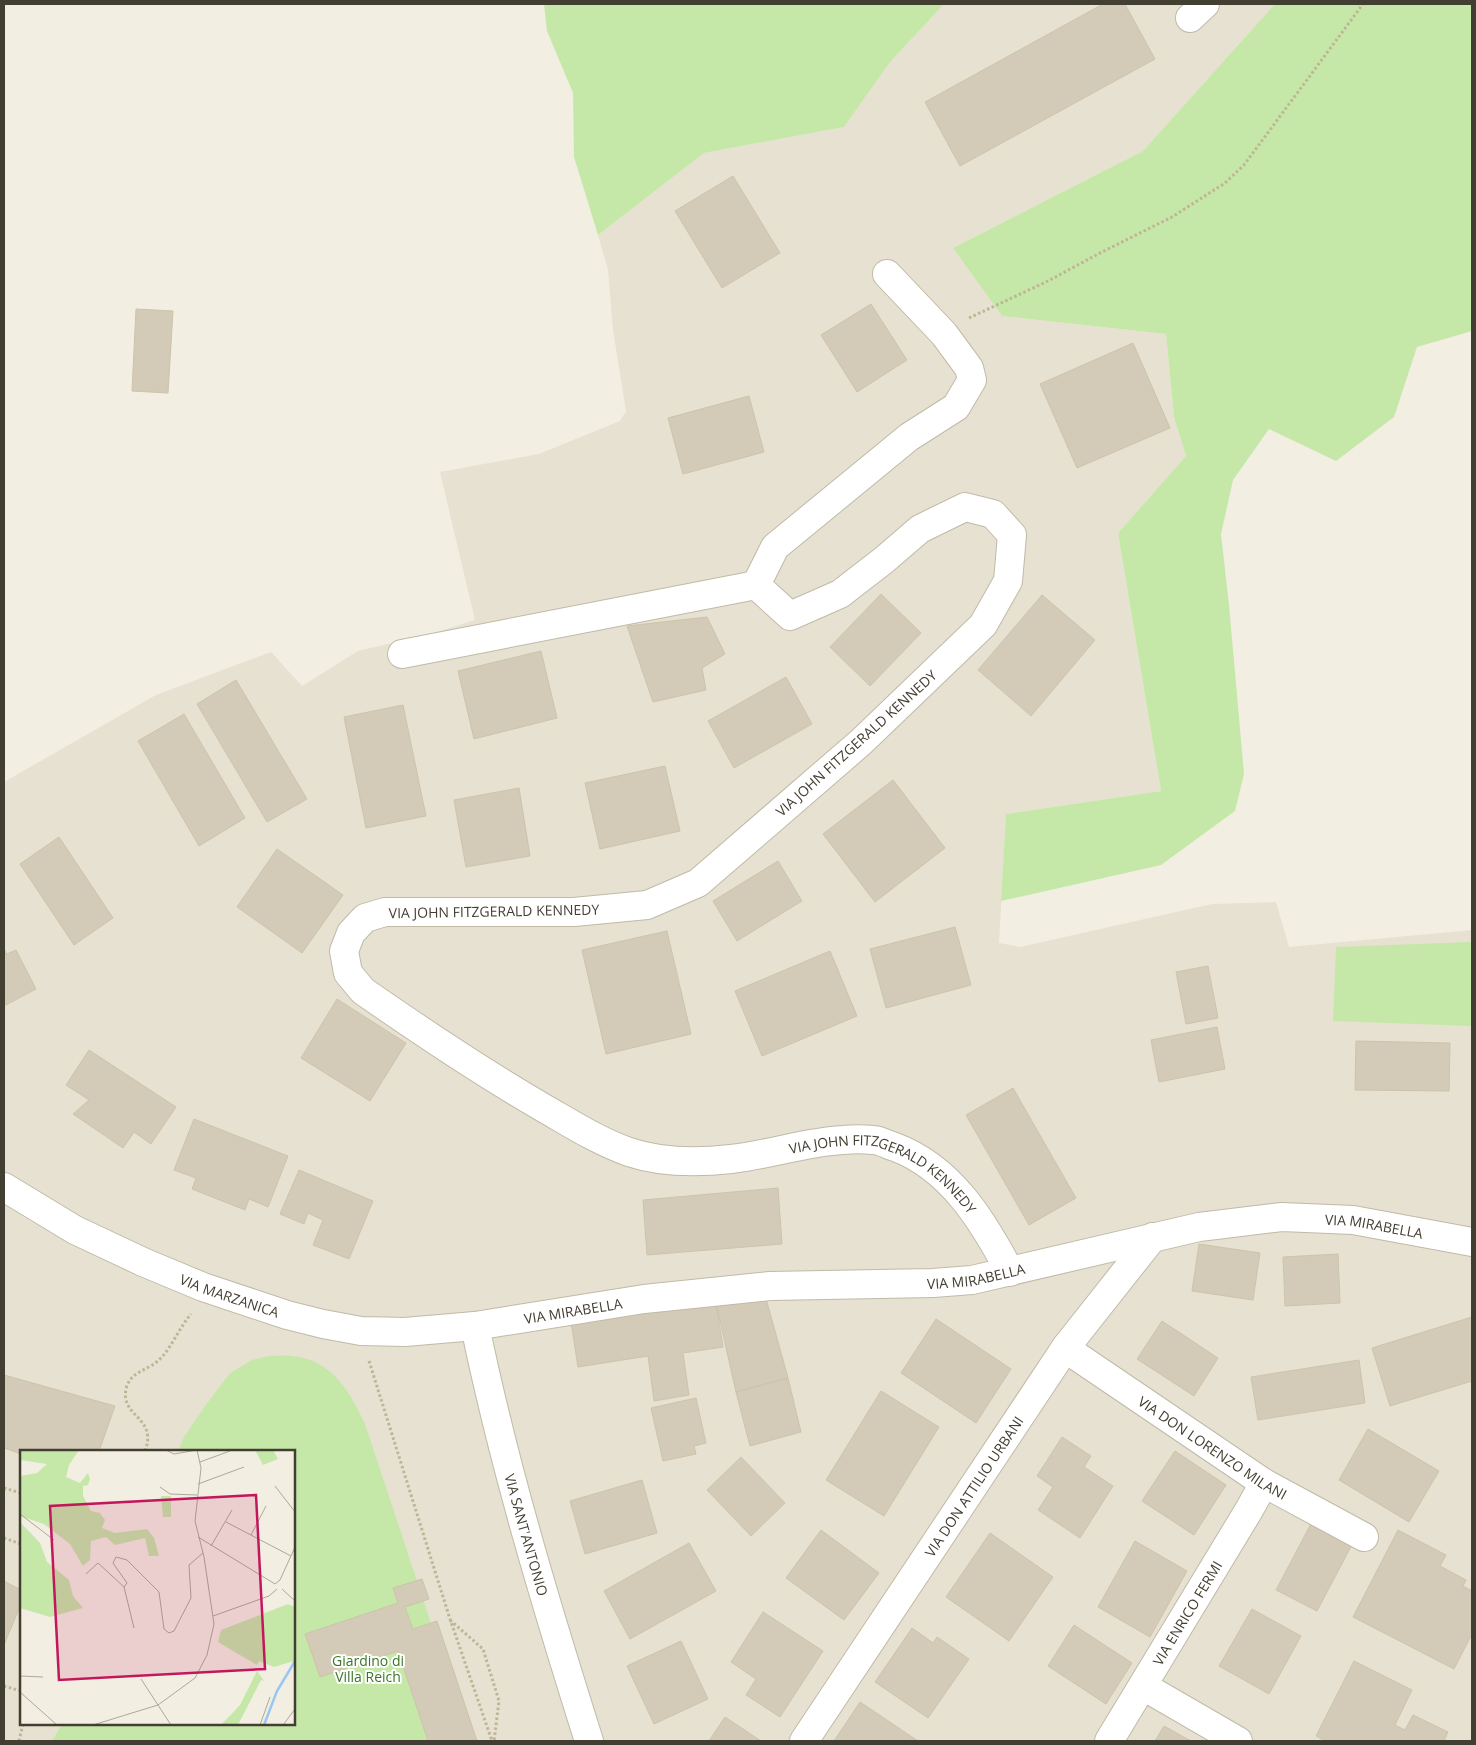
<svg xmlns="http://www.w3.org/2000/svg" width="1476" height="1745" font-family="'Open Sans',sans-serif">
	<style>
		.residential { fill: #e6e1d0; fill-rule: evenodd }
		.green { fill: #c5e8a8 }
		.building { fill: #d3cbb7; stroke: #cec3aa }
		.lines { fill: none; stroke-linecap: round; stroke-linejoin: round }
		.minor-casing { stroke: #c0baa7; stroke-width: 30 }
		.path { stroke: #bfb495; stroke-width: 3; stroke-dasharray: 2.5 2.5; stroke-linecap: butt }
		.minor { stroke: #fff; stroke-width: 28 }
		.labels { text-anchor: middle; dominant-baseline: central; stroke-width: 4; stroke-linejoin: round; paint-order: stroke }
		.street-label { font-size: 14px; fill: #433e32; stroke: #fff }
		.park-label { font-size: 14px; fill: #3c7525; stroke: #fff }
		.inset-river { fill: none; stroke: #9bc6f2; stroke-width: 2.5 }
		.inset-road { fill: none; stroke: #aca89c; stroke-width: 1 }
		.view { fill: #c2185b; fill-opacity: 0.15; stroke: #c2185b; stroke-width: 2.5 }
		.inset-edge { fill: none; stroke: #433e32; stroke-width: 2.5 }
	</style>
	<rect width="100%" height="100%" fill="#f2eee2"/>
	<path class="residential" d="M944,4H1275L1143,151L953,248L1002,316L1166,334L1174,417L1186,456L1118,533L1161,791L1006,814L999,943L1020,947L1212,904L1276,902L1289,947L1472,930V1741H4V782L156,695L271,652L302,686L358,651L434,633L475,620L440,472L539,454L620,421L626,411L613,330L608,270L598,235L704,153L844,127L890,62ZM21,1451H294V1724H21Z"/>
	<path class="green" d="M544,4H944L890,62L844,127L704,153L598,235L574,157L573,93L547,31Z
		M1275,4H1472V331L1417,347L1394,417L1336,461L1269,429L1233,480L1221,534L1229,605L1244,774L1235,811L1161,865L1001,901L1006,814L1161,791L1118,533L1186,456L1174,417L1166,334L1002,316L953,248L1143,151Z
		M1472,942V1026L1333,1021L1336,947Z
		M269,1356C277,1356 285,1355 292,1356C332,1359 350,1392 365,1424L470,1741H52L62,1724H294V1451H178L184,1437L205,1406L230,1373L252,1360Z"/>
	<path class="building" d="M1103,4H1125L1155,59L960,166L925,102Z
		M733,176L780,253L722,288L675,211Z
		M871,304L907,360L857,392L821,335Z
		M136,309L173,311L168,393L132,391Z
		M1133,343L1170,428L1077,468L1040,384Z
		M749,396L764,452L683,474L668,418Z
		M881,594L921,633L870,686L830,647Z
		M1042,595L1095,640L1031,716L978,670Z
		M707,617L725,654L702,668L706,690L653,702L627,626Z
		M541,651L557,718L474,739L458,671Z
		M786,677L812,724L734,768L708,721Z
		M236,680L307,799L267,822L197,704Z
		M403,705L426,816L366,828L344,717Z
		M184,714L245,818L199,846L138,741Z
		M665,766L680,831L600,849L585,783Z
		M893,780L945,848L875,902L823,834Z
		M519,788L530,856L466,867L454,800Z
		M59,837L113,918L74,945L20,864Z
		M277,849L343,895L302,953L237,907Z
		M778,861L802,901L737,941L713,901Z
		M955,927L971,985L886,1008L870,949Z
		M667,931L691,1034L606,1054L582,950Z
		M4,949L7,954L16,950L36,989L4,1006Z
		M830,951L857,1016L762,1056L735,991Z
		M1208,966L1218,1018L1186,1024L1176,972Z
		M337,999L406,1043L370,1101L301,1058Z
		M1217,1027L1225,1069L1159,1082L1151,1040Z
		M1356,1041L1450,1043L1449,1091L1355,1090Z
		M89,1050L176,1107L151,1144L134,1132L123,1148L73,1114L89,1100L66,1085Z
		M1013,1088L1076,1198L1029,1225L966,1115Z
		M194,1119L288,1156L268,1207L249,1199L245,1210L192,1189L196,1178L174,1170Z
		M299,1170L373,1201L349,1259L313,1245L323,1220L308,1213L304,1224L280,1214Z
		M778,1188L782,1244L647,1255L643,1200Z
		M1199,1244L1260,1253L1253,1300L1192,1291Z
		M1338,1254L1340,1303L1285,1306L1283,1257Z
		M765,1295L788,1378L736,1392L716,1303Z
		M716,1303L723,1347L683,1353L689,1395L654,1401L648,1356L578,1367L571,1322Z
		M1472,1317V1381L1390,1406L1372,1348Z
		M936,1319L1011,1369L976,1423L901,1373Z
		M1162,1321L1218,1358L1194,1396L1137,1359Z
		M1359,1360L1365,1403L1258,1420L1251,1377Z
		M4,1375L115,1406L99,1451H21V1454L4,1448Z
		M788,1378L801,1432L750,1446L736,1392Z
		M881,1391L939,1427L884,1516L826,1480Z
		M696,1398L706,1443L694,1446L696,1454L663,1461L651,1408Z
		M1368,1429L1439,1471L1409,1522L1339,1480Z
		M1062,1437L1091,1456L1084,1467L1113,1486L1080,1538L1038,1510L1053,1487L1037,1476Z
		M1175,1451L1226,1485L1194,1535L1142,1501Z
		M741,1457L785,1503L751,1536L707,1490Z
		M642,1480L657,1533L585,1554L570,1501Z
		M1314,1518L1355,1539L1317,1611L1276,1590Z
		M821,1530L879,1573L844,1620L786,1578Z
		M1398,1530L1446,1555L1440,1566L1466,1580L1463,1586L1472,1591V1634L1454,1669L1353,1617Z
		M990,1533L1053,1577L1009,1641L946,1597Z
		M1135,1541L1187,1571L1150,1637L1098,1607Z
		M689,1543L716,1591L630,1639L604,1591Z
		M422,1579L429,1599L405,1607L413,1629L437,1621L477,1741H428L398,1651L320,1677L305,1634L398,1603L393,1588Z
		M4,1581L21,1590V1604L4,1645Z
		M1252,1609L1301,1636L1269,1694L1219,1666Z
		M763,1612L823,1651L780,1717L746,1695L756,1679L731,1662Z
		M1074,1625L1132,1663L1106,1704L1048,1666Z
		M912,1628L933,1643L937,1637L969,1659L928,1718L875,1682Z
		M681,1641L708,1699L654,1724L627,1666Z
		M1354,1661L1412,1690L1395,1725L1405,1730L1413,1715L1448,1732L1444,1741H1326L1316,1736Z
		M860,1702L918,1741H834Z
		M725,1717L761,1741H709Z
		M1164,1726L1191,1741H1155Z"/>
	<g class="lines">
		<defs>
			<g id="minor">
				<path d="M1190,18L1205,4"/>
				<path id="s1" d="M887,274L944,334L969,368L972,380L956,407L909,437L775,547L756,585L790,616L840,594L884,560L920,529L965,507L993,514L1012,535L1008,581L983,625L861,742L698,883L647,905L574,912H385L365,918L351,933L344,951L348,973L363,991C422,1032 480,1071 542,1107C570,1123 598,1141 629,1152C662,1163 697,1163 731,1159C768,1155 805,1142 843,1140C853,1139 863,1139 873,1140C880,1140 888,1145 895,1147C951,1168 983,1221 1010,1272"/>
				<path d="M402,654L756,585"/>
				<path id="s2" d="M4,1187L75,1230L143,1262L203,1287L287,1315L323,1324L361,1331L405,1332L475,1326L644,1299L770,1286L933,1283L972,1280L1199,1227L1282,1217L1353,1220L1472,1242"/>
				<path id="s3" d="M475,1326C504,1466 546,1605 589,1741"/>
				<path id="s4" d="M1066,1347L1078,1357L1264,1483L1364,1537"/>
				<path d="M1143,1686L1238,1741"/>
				<path id="s5" d="M804,1741L1066,1347L1153,1237"/>
				<path id="s6" d="M1109,1741L1249,1510L1264,1483"/>
			</g>
		</defs>
		<use href="#minor" class="minor-casing"/>
		<path class="path" d="M969,318L1048,281L1098,254L1172,217L1225,183L1244,165L1363,4
			M369,1361L450,1619L492,1741
			M145,1451C158,1417 120,1417 126,1389C130,1371 148,1371 160,1359C172,1347 179,1328 191,1314
			M4,1488L21,1493
			M4,1538L21,1544
			M450,1620L483,1649L499,1701L494,1741
			M21,1676V1681
			M4,1686L21,1691
			M19,1741L23,1724"/>
		<use href="#minor" class="minor"/>
	</g>
	<g class="labels">
		<g class="street-label">
			<text transform="translate(856 743) rotate(-42)">VIA JOHN FITZGERALD KENNEDY</text>
			<text transform="translate(494 911) rotate(-1)">VIA JOHN FITZGERALD KENNEDY</text>
			<text stroke="none"><textPath href="#s1" startOffset="2236">VIA JOHN FITZGERALD KENNEDY</textPath></text>
			<text stroke="none"><textPath href="#s2" startOffset="1411">VIA MIRABELLA</textPath></text>
			<text stroke="none"><textPath href="#s2" startOffset="1006">VIA MIRABELLA</textPath></text>
			<text stroke="none"><textPath href="#s2" startOffset="251">VIA MARZANICA</textPath></text>
			<text stroke="none"><textPath href="#s2" startOffset="601">VIA MIRABELLA</textPath></text>
			<text stroke="none"><textPath href="#s4" startOffset="178">VIA DON LORENZO MILANI</textPath></text>
			<text stroke="none"><textPath href="#s5" startOffset="306">VIA DON ATTILIO URBANI</textPath></text>
			<text stroke="none"><textPath href="#s3" startOffset="215">VIA SANT'ANTONIO</textPath></text>
			<text stroke="none"><textPath href="#s6" startOffset="150">VIA ENRICO FERMI</textPath></text>
		</g>
		<g class="park-label">
			<text x="368" y="1660">Giardino di<tspan x="368" dy="16">Villa Reich</tspan></text>
		</g>
	</g>
	<g transform="translate(20 1450)">
		<rect width="275" height="275" fill="#f2eee2"/>
		<path d="M0,0H59L49,15L46,27L60,33L68,23L70,29L68,35L63,36V46L71,61L80,63L85,70L82,78L95,83L127,79L134,88L139,106H129L125,88L95,95L86,87L71,91L70,110L63,116L50,94L24,74L0,66V26L17,23L27,14L0,10ZM235,0H253L258,9L243,15ZM141,46H151V67H143ZM0,72L20,93L27,112L49,130L53,146L63,158L30,167L0,158ZM268,154L275,157L274,211L254,217L239,211L237,215L198,192L201,180ZM237,221L244,231L241,230L220,271L218,275H201L220,255Z" fill="#c5e8a8"/>
		<path class="inset-river" d="M244,275L257,241L275,211"/>
		<path class="inset-road" d="M146,0L154,4L177,0M180,12L210,1M178,34L224,17M255,36L275,62M140,37L150,44L177,45M0,64L34,90M206,72L271,106M231,85L246,56M178,87L255,134M191,96L212,60M66,124L78,113L104,137L107,133L93,113L96,107L107,110L139,142L144,179L149,183L154,181L171,148L169,115L183,103M255,134L260,130L275,97M104,137L114,178M262,139L275,151M193,166L249,146L257,139M0,226L23,227M121,229L151,275M0,242L37,275M73,275L138,255L175,228L187,205L194,174L184,107L175,71L181,18L177,0M240,275L250,247M263,275L275,259"/>
		<path class="view" d="M236,45L245,219L39,230L30,56Z"/>
		<rect width="275" height="275" class="inset-edge"/>
	</g>
	<rect width="1476" height="1745" fill="none" stroke="#433e32" stroke-width="10"/>
</svg>
